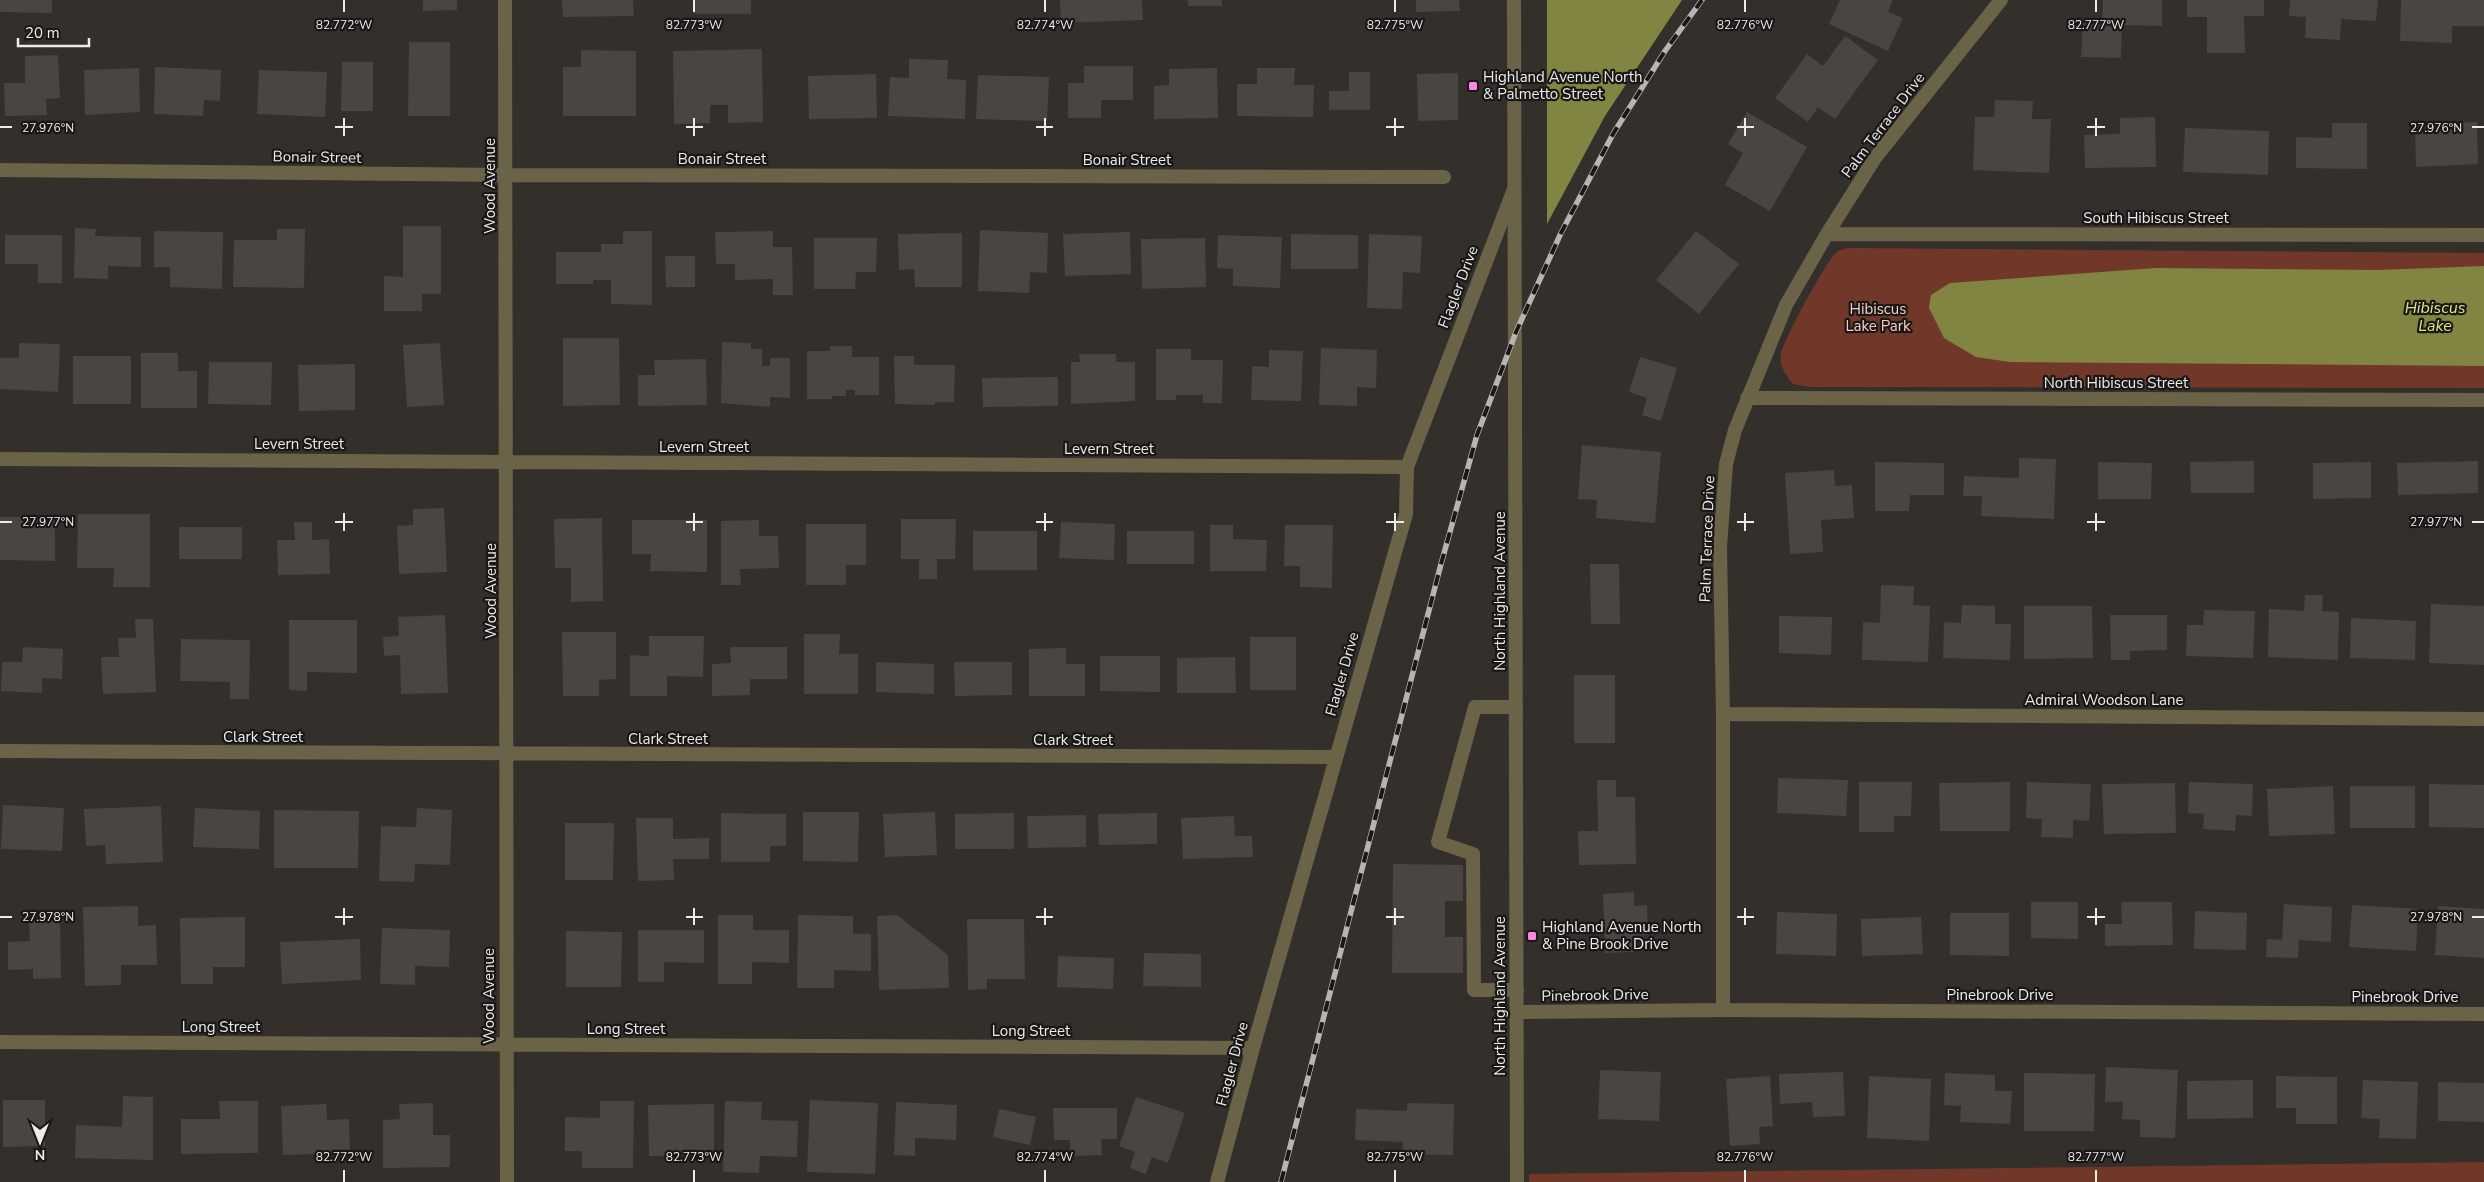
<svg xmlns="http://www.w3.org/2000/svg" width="2484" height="1182" font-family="'Nunito Sans',sans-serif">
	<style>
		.green { fill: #71382a }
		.water { fill: #818541 }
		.building { fill: #4a4541 }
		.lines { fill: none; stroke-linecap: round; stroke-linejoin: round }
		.service { stroke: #6b6348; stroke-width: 14 }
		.minor { stroke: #6b6348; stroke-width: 14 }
		.tertiary { stroke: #6b6348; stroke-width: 14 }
		.rail-casing { stroke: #b7b5b1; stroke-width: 5.5 }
		.rail { stroke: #191816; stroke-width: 4; stroke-dasharray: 11; stroke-linecap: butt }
		.ticks { fill: none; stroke: #edebe8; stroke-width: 2 }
		.poi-dot { fill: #fe85e0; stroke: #191816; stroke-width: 2 }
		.labels { text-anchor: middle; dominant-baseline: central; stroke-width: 4.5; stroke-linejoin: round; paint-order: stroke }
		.poi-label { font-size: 15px; fill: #edebe8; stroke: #191816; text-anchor: start }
		.street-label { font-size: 15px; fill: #edebe8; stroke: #191816 }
		.park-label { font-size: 15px; fill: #f5ccc2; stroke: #191816 }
		.water-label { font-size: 16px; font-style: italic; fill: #dfe584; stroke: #191816 }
		.ticks-label { font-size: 12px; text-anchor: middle; fill: #edebe8; stroke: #191816; stroke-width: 4.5; stroke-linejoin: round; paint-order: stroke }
	</style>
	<rect width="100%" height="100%" fill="#332f2b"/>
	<path class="green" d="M1847,248L2484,253V388L1811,387L1793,384C1786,375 1779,367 1781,354C1784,339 1826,261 1837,252C1839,250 1844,249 1847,248Z
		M2484,1162V1182H1529V1174Z"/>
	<path class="water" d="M1547,0H1682L1605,116L1547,224Z
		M2484,266V366L2010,362L1976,357L1944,338L1929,308L1931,295L1950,283L2156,268L2378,270Z"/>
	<path class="building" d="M0,0H52V13L0,12Z
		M423,0H457V10L423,11Z
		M562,0H633L634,16L563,17Z
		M694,0H751V14H694Z
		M1060,0H1142L1143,20L1061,23Z
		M1188,0H1222V6H1188Z
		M1416,0H1459L1460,11L1416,12Z
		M1840,0H1893L1888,12L1903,18L1888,51L1829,24Z
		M2103,0H2162V26L2122,25L2121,58L2081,57L2083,23L2102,24Z
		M2187,0H2264V16H2244L2245,53H2207V17H2187Z
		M2290,0H2378L2376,21L2341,19L2340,40L2305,38L2306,17L2289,16Z
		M2401,0H2484V26H2452V43L2400,41Z
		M1845,36L1878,60L1835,119L1818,107L1808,122L1775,98L1807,54L1823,66Z
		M409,42H450V116H408Z
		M762,49L763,122L728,123V105H710V123L674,124L673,51Z
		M581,50L636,51V116H563V67H581Z
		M58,55L60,98L46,99L47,115L5,116L4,83H25V56Z
		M909,59L948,60L947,79L966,80L965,119L888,116L890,77L909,78Z
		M342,62H373V111H341Z
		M1084,66H1133V100H1101V118H1068V83H1084Z
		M155,67L221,70L220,101L204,100L203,116L154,114Z
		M139,68L140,112L85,115L84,70Z
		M1217,68L1218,118L1154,119V86L1169,85V69Z
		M1257,68H1295L1294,85H1314L1313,117L1237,116V84H1257Z
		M259,70L327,72L325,117L257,114Z
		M1349,72H1370V110H1329V91H1349Z
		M1458,73V120L1418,121L1417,74Z
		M876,74L877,118L809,119L808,76Z
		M978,75L1049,77L1047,121L976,119Z
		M1995,100L2033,101L2032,119H2051L2049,173L1973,170L1975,117H1994Z
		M1747,112L1807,147L1770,211L1725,185L1743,153L1728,144Z
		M2155,117L2156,167L2085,168L2084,135L2120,134V118Z
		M2477,122L2478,164L2416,167L2415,125Z
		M2332,123H2367V169L2296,168V137L2332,138Z
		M2185,128L2269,131L2268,175L2183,172Z
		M403,226H441V294H422V311H384V276L403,277Z
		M75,228L96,229L95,236L141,237V267L108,266V279L74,278Z
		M277,229H305L304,288L233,287L234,240H277Z
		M980,230L1048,233L1047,273L1030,272L1029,293L978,291Z
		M154,231L223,232L222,289L170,287V267H154Z
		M623,231H652V305L611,304V280H593V284H556V252H601V244H623Z
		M773,231V247H792L793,295H773V279L735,280V264H716L715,232Z
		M1696,231L1739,264L1699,314L1656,280Z
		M1130,232L1131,274L1065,276L1063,234Z
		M962,233V287H915L914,269L899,270L898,234Z
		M1291,234L1358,235V269H1291Z
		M1369,234L1422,236L1420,273L1403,272L1402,309L1367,308Z
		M5,235H62V283H38V264H5Z
		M1218,235L1282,237L1280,288L1233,286V269L1217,268Z
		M814,238H877L876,272H856L855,289H814Z
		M1205,238L1206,287L1142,289L1141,239Z
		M665,256H695V287H666Z
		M563,338H619L620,405L563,406Z
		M722,342L751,343V349H762V366H770V358H790V398L770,397V407L721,403Z
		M19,343L60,344L58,392L0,389V358H19Z
		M440,343L444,405L407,407L403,345Z
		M830,346H852V357H879V395H855V390H846V396H832V399H807V351H830Z
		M1321,348L1377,350L1376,388L1357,387V406L1319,405Z
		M1156,349H1191V360H1223L1222,403H1203V395H1176V400H1156Z
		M1269,350L1303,351L1301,401L1251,400L1252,366L1269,367Z
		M141,353H178V371H197V408H141Z
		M1079,354H1116V362H1135V401L1071,404V362H1080Z
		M73,356H131V404H73Z
		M894,356H914V365H955L954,402H935V405L895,404Z
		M1640,357L1677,368L1661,421L1642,415L1647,398L1629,392Z
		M706,359L707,405L638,406V375H655L654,360Z
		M209,362H272L271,405L208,404Z
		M355,364V410L299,411L298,365Z
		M1058,377V406L983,407L982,378Z
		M1582,445L1661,452L1655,523L1596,518L1597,500L1578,499Z
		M2019,458L2056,459L2054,519L1981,516L1982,496H1963L1964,476L2019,478Z
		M2254,461V493H2191L2190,462Z
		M2478,461V493L2398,495L2397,463Z
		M1875,462L1944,463V495H1910L1909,511H1875Z
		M2098,462L2152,463L2151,499H2098Z
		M2371,462V498L2313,499V463Z
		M1834,470L1835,486L1852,485L1854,518L1821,520L1823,552L1790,554L1785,473Z
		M444,508L447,572L399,574L397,526L413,525V509Z
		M78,514H150V587H113L114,568H77Z
		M0,517H55V561L0,560Z
		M602,518L603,601L571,602V568H555L554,519Z
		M901,519H956L955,559H937V579H919V559H901Z
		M632,520H707V572L650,571L651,554H632Z
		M759,520V536H778L779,568L740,569L741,585H721V521Z
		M294,522H312V540L329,539L330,574L278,575L277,540H295Z
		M1061,522L1115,524L1114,560L1059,558Z
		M806,524H866V565H846V585H806Z
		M1210,525H1233V539L1267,540L1266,571H1210Z
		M1285,525H1333L1332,588L1300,587V566H1284Z
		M179,527H242V559H179Z
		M973,531H1037V570H973Z
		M1127,531H1194V564H1127Z
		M1590,564H1619L1620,624H1591Z
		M1881,585L1914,586L1913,605L1930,606L1928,662L1862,660L1863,622L1880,623Z
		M2305,595H2323L2322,611L2339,612L2338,660L2268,657L2269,609L2304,611Z
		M2431,604L2484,606V665L2429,663Z
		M1962,605L1995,606V624H2011L2010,660L1943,658L1944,622L1961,623Z
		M2024,606H2092L2093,658L2024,659Z
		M2204,610L2255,611L2253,658L2186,656L2187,625H2203Z
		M445,615L448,693L401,694L400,655L384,656L383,637L399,636L398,617Z
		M2110,615H2167V650L2130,651V660H2111Z
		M1779,616L1832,617L1831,655L1779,653Z
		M2351,618L2416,621L2415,660L2350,658Z
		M135,619H153L156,692L103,694L101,657H119L118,638H136Z
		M289,620H357V673L307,672V691L289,690Z
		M562,632H616V679L599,680V696H563Z
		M804,634H840L839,654H858V694H804Z
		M649,636H704L703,677L667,676V696H630V655L649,656Z
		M1250,637H1296V690H1250Z
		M181,639L250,640L249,699H230V682L180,681Z
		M23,647L63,649L62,679L42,678V693L1,691L2,662H22Z
		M730,647H787V679H750V695L712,696V664L731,663Z
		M1066,648V664H1085V696H1029V649Z
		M1100,656H1160V692L1100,691Z
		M1235,657L1236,693H1177V658Z
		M876,662L934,664V694L876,692Z
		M954,662H1012V695L955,696Z
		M1574,675H1615V743H1574Z
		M1778,778L1848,780L1846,816L1777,813Z
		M1597,780H1616V797H1635L1636,864L1579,865L1578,831H1598Z
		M1859,782H1912L1911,816H1894V832H1859Z
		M2010,782V831H1940L1939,783Z
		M2027,782L2091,784L2089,821L2073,820V838L2041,837L2042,819L2026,818Z
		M2189,782L2253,784L2252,816L2236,815L2235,831L2203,829L2204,814L2188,813Z
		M2175,783L2176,833L2104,834L2102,784Z
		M2429,784L2484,785V828L2429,827Z
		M2333,786L2335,834L2269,836L2267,789Z
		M2350,786H2415V828H2350Z
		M3,805L64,808L62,851L1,849Z
		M161,806L163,862L106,864L105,845L86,846L84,809Z
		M195,808L260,811L259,849L193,847Z
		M417,808L452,810L450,865L415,864L414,882L379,881L381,826L416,827Z
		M274,810L359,811L358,868H274Z
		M803,812H859L858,862L803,861Z
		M935,812L937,855L885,857L883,814Z
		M721,813L786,814V846H770V862H721Z
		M1014,813V849H955V814Z
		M1157,813V844L1099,845L1098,814Z
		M1086,815V847L1028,848L1027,816Z
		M1234,816L1235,836H1252L1253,857L1183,859L1181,818Z
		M636,818H673V839L709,838V859H673L674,880L638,881Z
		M565,823H614L613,880H565Z
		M1393,864L1463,865V901H1445V937H1463V973H1392Z
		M1634,892V906L1647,905L1648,935L1632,936L1633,952L1605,953L1603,894Z
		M2031,902H2078V939L2031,938Z
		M2121,902H2172L2173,945L2105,946V924H2122Z
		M2284,904L2332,907L2331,942L2299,940L2298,958L2266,957L2267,939L2282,940Z
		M2352,905L2418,909L2416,951L2349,947Z
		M138,906V926L156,925L157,965H121V985L85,986L83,907Z
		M2438,906L2484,909V958L2435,955Z
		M2195,911L2247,913L2246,950L2194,949Z
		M1777,912L1837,914L1836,956L1776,954Z
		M1950,913H2009V956L1950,955Z
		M718,915H753V930H789V963L752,962V984H718Z
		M798,915L853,916V934H871V971L834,970V988H797Z
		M897,915L948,955L949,988L879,990L877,916Z
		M245,917V967H213V984H181L180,918Z
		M1921,917L1923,954L1862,956L1861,919Z
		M967,919H1024L1025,979H987V989L968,990Z
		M60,921L61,978L33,979V969L8,970V942L30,941L29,922Z
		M382,928L450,930L449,967L415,966V985L380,984Z
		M638,930H704V963L664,962V982H638Z
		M566,931L622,932L621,987H566Z
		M360,939L361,980L282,984L280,942Z
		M1144,953L1201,954V987L1143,986Z
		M1058,956L1114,958L1113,989L1057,987Z
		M2106,1067L2178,1070L2175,1138L2140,1137V1120L2122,1119L2123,1102H2105Z
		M1600,1070L1661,1072L1659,1121L1598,1119Z
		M1843,1072L1845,1116L1813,1117L1812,1102L1780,1104L1779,1074Z
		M1945,1073L1995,1075V1091H2012L2010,1124L1960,1122L1961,1106L1944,1105Z
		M2024,1073L2095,1074L2094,1131H2024Z
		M1770,1076L1773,1126L1759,1127L1760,1144L1730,1146L1726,1079Z
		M1869,1076L1931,1079L1929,1141L1867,1138Z
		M2276,1076L2337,1077V1124H2296V1108H2276Z
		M2253,1080V1118L2187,1119V1081Z
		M2363,1080L2418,1082L2416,1139L2379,1138L2380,1119L2361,1118Z
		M2438,1082L2484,1083V1122L2438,1121Z
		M123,1096L153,1097V1160L75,1158L76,1125L122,1127Z
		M1136,1097L1185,1113L1168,1163L1152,1157L1146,1174L1130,1168L1135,1152L1119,1146Z
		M3,1100H45V1146L3,1147Z
		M810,1100L878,1103L875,1174L807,1172Z
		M219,1101H258V1153L181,1154V1119H220Z
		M600,1101H634L633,1168H582V1151H565V1117L600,1118Z
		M725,1101L762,1102L761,1120L798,1121L797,1157L760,1156L759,1173L723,1172Z
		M896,1102L957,1105L956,1140L915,1138V1156L894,1155Z
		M433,1103V1135H450V1167L383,1168V1120L400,1119L399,1104Z
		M1407,1103L1454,1104L1453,1155L1402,1154L1403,1142L1355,1140L1356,1109L1407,1111Z
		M326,1104L327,1120L349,1119L350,1153L283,1155L281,1106Z
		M714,1104V1155L649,1156L648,1105Z
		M1053,1108H1117V1139H1101L1102,1155L1070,1156V1140H1054Z
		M999,1109L1036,1117L1030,1145L993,1137Z"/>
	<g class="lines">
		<path class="service" d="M1516,707H1475L1438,842L1473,854L1474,990H1517"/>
		<path class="minor" d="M505,0L507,1182
			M0,170L506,175L1444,177
			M1827,234L2484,235
			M1747,398L2484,400
			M0,459L1407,467
			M1723,714L2484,719
			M0,751L1335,757
			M1723,1010V714L1720,547L1726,464L1735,430L1786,305L1827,234L1875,158L2001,0
			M1517,1012L1723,1010L2484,1014
			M0,1042L1253,1048
			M1217,1182L1253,1048L1406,514L1407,467L1514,189"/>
		<path class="tertiary" d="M1514,0L1517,1182"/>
		<defs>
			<path id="rail" d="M1281,1182L1441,564L1477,435L1516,332L1561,233L1613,134L1665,51L1702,0"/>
		</defs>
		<use href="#rail" class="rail-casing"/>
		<use href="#rail" class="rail"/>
	</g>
	<path class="ticks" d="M344,0V12M694,0V12M1045,0V12M1395,0V12M1745,0V12M2096,0V12M344,118V136M694,118V136M1045,118V136M1395,118V136M1745,118V136M2096,118V136M0,127H12M335,127H353M686,127H703M1036,127H1053M1386,127H1404M1737,127H1754M2087,127H2105M2472,127H2484M344,513V531M694,513V531M1045,513V531M1395,513V531M1745,513V531M2096,513V531M0,522H12M335,522H353M686,522H703M1036,522H1053M1386,522H1404M1737,522H1754M2087,522H2105M2472,522H2484M344,908V925M694,908V925M1045,908V925M1395,908V925M1745,908V925M2096,908V925M0,917H12M335,917H353M686,917H703M1036,917H1053M1386,917H1404M1737,917H1754M2087,917H2105M2472,917H2484M344,1170V1182M694,1170V1182M1045,1170V1182M1395,1170V1182M1745,1170V1182M2096,1170V1182"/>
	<g class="poi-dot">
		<rect x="1468" y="81" width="10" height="10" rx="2.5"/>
		<rect x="1527" y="931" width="10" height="10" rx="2.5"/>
	</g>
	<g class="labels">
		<g class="poi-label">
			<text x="1483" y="77">Highland Avenue North<tspan x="1483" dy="17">&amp; Palmetto Street</tspan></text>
			<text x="1542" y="927">Highland Avenue North<tspan x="1542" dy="17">&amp; Pine Brook Drive</tspan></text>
		</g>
		<g class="street-label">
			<text transform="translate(1883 125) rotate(-53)">Palm Terrace Drive</text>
			<text transform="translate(317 157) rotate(1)">Bonair Street</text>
			<text x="722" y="159">Bonair Street</text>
			<text x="1127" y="160">Bonair Street</text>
			<text transform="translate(490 186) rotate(-90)">Wood Avenue</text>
			<text x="2156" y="218">South Hibiscus Street</text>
			<text transform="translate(1458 287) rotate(-69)">Flagler Drive</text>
			<text x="2116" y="383">North Hibiscus Street</text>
			<text x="299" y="444">Levern Street</text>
			<text x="704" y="447">Levern Street</text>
			<text x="1109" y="449">Levern Street</text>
			<text transform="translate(1707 539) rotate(-88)">Palm Terrace Drive</text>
			<text transform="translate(491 591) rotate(-90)">Wood Avenue</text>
			<text transform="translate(1500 591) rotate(-90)">North Highland Avenue</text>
			<text transform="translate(1342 674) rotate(-74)">Flagler Drive</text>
			<text x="2104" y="700">Admiral Woodson Lane</text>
			<text x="263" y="737">Clark Street</text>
			<text x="668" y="739">Clark Street</text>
			<text x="1073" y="740">Clark Street</text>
			<text transform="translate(1595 995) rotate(-1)">Pinebrook Drive</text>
			<text x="2000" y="995">Pinebrook Drive</text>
			<text transform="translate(489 996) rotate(-90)">Wood Avenue</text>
			<text transform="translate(1500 996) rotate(-90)">North Highland Avenue</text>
			<text x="2405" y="997">Pinebrook Drive</text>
			<text x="221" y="1027">Long Street</text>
			<text x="626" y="1029">Long Street</text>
			<text x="1031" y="1031">Long Street</text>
			<text transform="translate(1232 1064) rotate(-75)">Flagler Drive</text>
		</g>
		<g class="park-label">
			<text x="1878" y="309">Hibiscus<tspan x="1878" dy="17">Lake Park</tspan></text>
		</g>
		<g class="water-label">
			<text x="2435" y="308">Hibiscus<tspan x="2435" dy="18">Lake</tspan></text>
		</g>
	</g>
	<g class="ticks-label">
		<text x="344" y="29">82.772°W</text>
		<text x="694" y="29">82.773°W</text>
		<text x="1045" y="29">82.774°W</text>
		<text x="1395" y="29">82.775°W</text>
		<text x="1745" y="29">82.776°W</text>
		<text x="2096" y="29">82.777°W</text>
		<text x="2436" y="132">27.976°N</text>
		<text x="48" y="132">27.976°N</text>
		<text x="2436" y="526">27.977°N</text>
		<text x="48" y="526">27.977°N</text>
		<text x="2436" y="921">27.978°N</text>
		<text x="48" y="921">27.978°N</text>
		<text x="344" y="1161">82.772°W</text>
		<text x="694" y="1161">82.773°W</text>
		<text x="1045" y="1161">82.774°W</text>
		<text x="1395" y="1161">82.775°W</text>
		<text x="1745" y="1161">82.776°W</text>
		<text x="2096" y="1161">82.777°W</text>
	</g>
	<g transform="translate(40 1142) rotate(180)" stroke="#191816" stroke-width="4" paint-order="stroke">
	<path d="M0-4L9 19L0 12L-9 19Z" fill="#edebe8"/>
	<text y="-8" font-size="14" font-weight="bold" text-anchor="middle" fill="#edebe8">N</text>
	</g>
	<path d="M18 38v8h71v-8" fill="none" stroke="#edebe8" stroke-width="2.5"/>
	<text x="25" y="38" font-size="15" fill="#edebe8" stroke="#191816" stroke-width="4" paint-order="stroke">20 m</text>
</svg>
